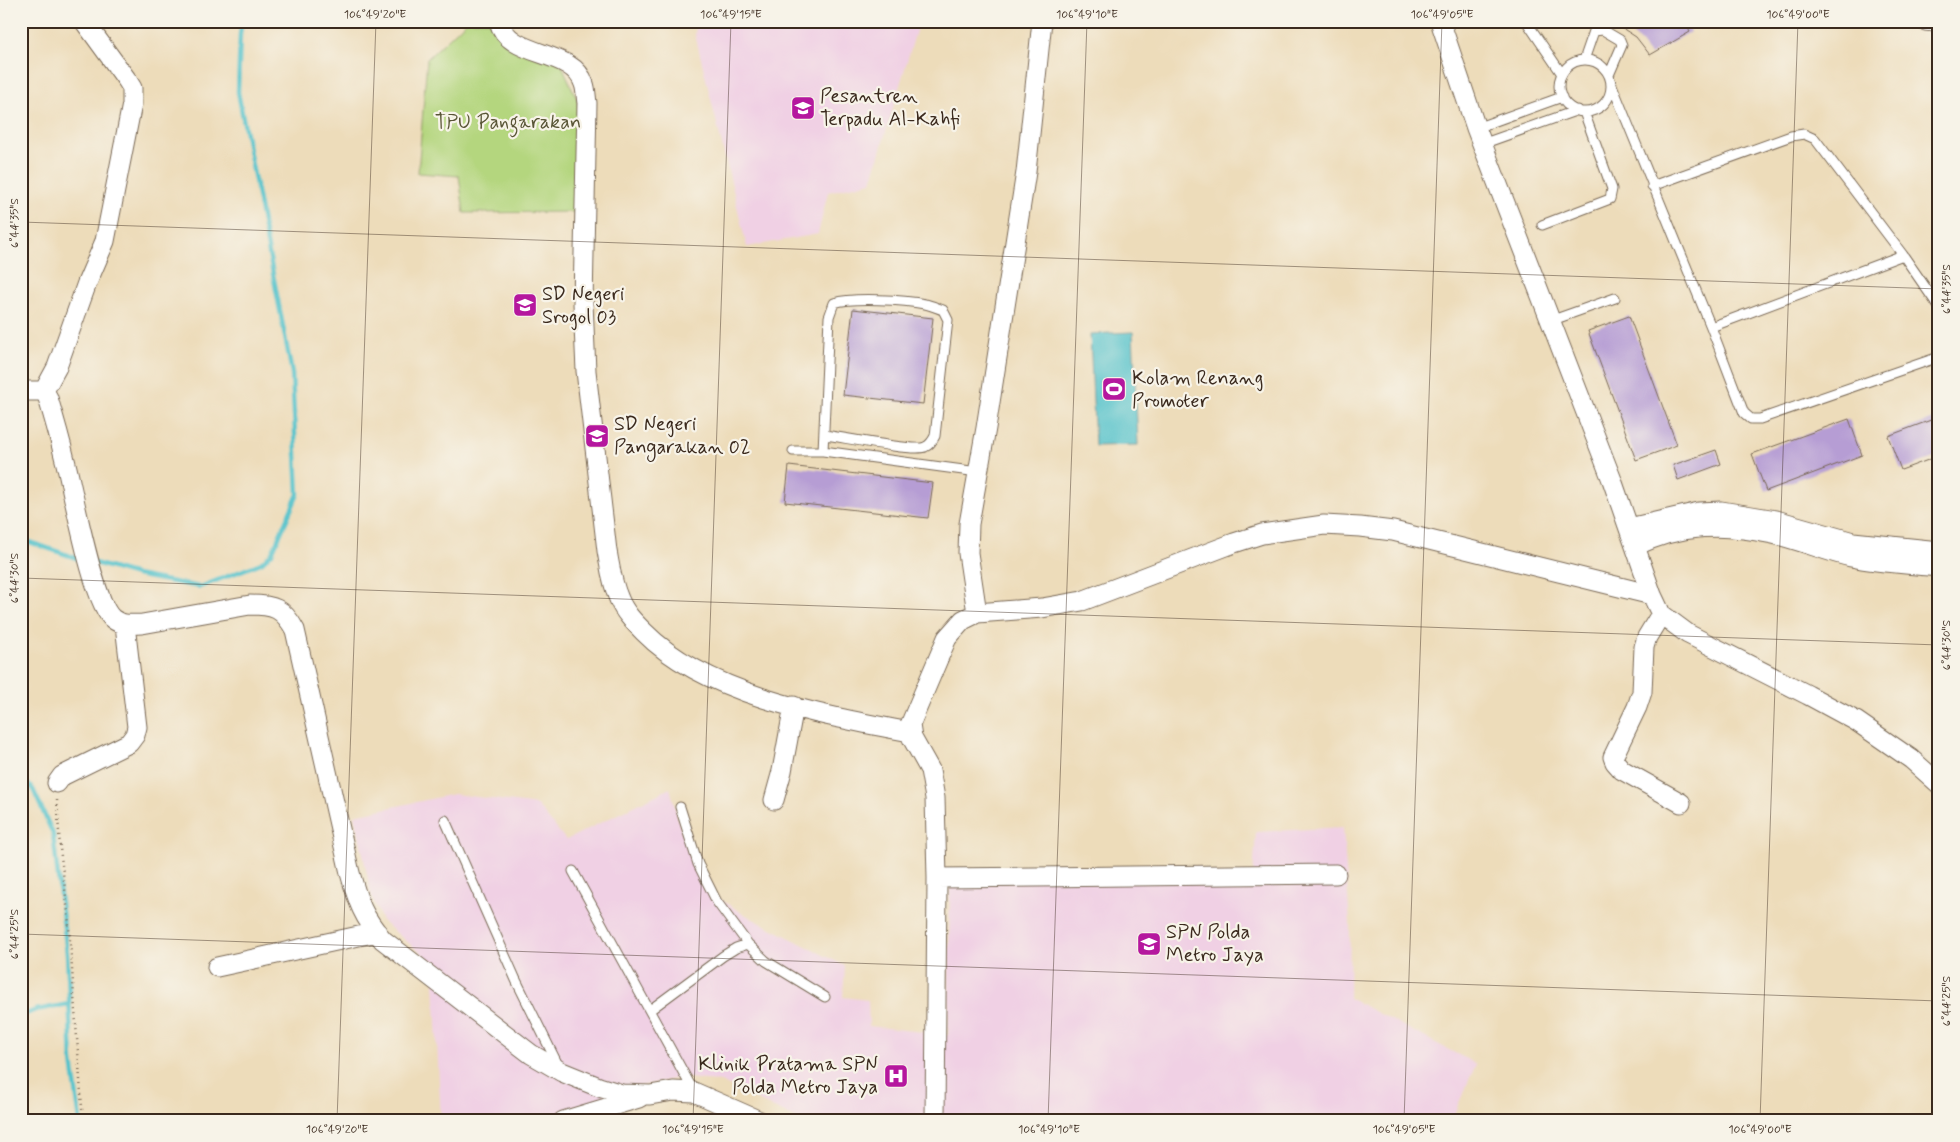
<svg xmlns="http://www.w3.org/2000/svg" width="1960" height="1142" font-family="Mynerve,sans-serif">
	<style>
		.built { fill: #f0d0e4 }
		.green { fill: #b4d67e; stroke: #78804e }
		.water { fill: #54c2cb; stroke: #487674 }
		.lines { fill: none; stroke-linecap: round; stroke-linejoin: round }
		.stream { stroke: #54c2cb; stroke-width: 4.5 }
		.building { fill: #b69dd4 }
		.service-casing { stroke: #796855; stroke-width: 11 }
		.minor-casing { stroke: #796855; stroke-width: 21 }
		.path { stroke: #796855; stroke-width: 2.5; stroke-dasharray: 1 4; stroke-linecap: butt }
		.service { stroke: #fff; stroke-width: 9 }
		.minor { stroke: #fff; stroke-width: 19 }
		.ticks { fill: none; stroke: #3b2a1e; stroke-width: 1; stroke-opacity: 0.45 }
		.labels { text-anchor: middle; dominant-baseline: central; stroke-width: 4.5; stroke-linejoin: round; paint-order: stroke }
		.poi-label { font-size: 20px; fill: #3b2a1e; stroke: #f7f3e8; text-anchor: start }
		.park-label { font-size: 20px; fill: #595536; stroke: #f7f3e8 }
		.neatline { fill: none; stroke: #3b2a1e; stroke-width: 2 }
		.ticks-label { font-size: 12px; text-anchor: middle; fill: #3b2a1e }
	</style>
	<rect width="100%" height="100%" fill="#f7f3e8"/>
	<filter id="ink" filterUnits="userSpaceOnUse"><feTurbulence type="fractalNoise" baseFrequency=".02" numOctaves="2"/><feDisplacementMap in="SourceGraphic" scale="10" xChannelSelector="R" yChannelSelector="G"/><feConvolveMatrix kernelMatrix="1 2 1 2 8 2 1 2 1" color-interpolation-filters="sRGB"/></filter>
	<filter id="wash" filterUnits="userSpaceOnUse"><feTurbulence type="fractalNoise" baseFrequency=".0096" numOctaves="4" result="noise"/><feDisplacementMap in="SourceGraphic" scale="20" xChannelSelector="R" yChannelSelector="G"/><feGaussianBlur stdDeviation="1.12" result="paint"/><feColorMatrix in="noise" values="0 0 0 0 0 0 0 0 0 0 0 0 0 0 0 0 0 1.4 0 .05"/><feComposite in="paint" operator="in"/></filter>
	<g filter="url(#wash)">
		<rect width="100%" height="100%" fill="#eddcba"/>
		<path class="built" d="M697,21H919L871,182L828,192L818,234L747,247L695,34Z
			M670,788L682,834L708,892L751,918L845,966L843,997L868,1000L869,1026L948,1035L950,876H1253L1256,832L1343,827L1350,924L1349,998L1476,1064L1451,1121H801L721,1082L682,1077L632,1088L576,1116L541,1121H441L433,963L382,921L371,894L355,815L454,794L537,805L566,840Z"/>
		<path class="green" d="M467,21H497L560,61L577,99L582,127L584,153L575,212L464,213L459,176L418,173L427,59Z"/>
		<path class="water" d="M1133,332L1138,445L1095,446L1090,334Z"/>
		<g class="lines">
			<path class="stream" d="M21,539L82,560
				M95,563L136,575L200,587L261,563L272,553L298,494L292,373L238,92L240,34L242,21
				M21,777L33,789L53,834L67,954L72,1061L80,1121
				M21,1016L36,1010L69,1004"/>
		</g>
		<g id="blocks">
			<path class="building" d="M1611,21H1684L1690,32L1650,55L1636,37Z
				M853,309L933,318L923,404L843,395Z
				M1629,316L1677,445L1636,460L1588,331Z
				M1939,417V456L1901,470L1888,436Z
				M1849,419L1862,455L1766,491L1752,454Z
				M1716,450L1721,464L1678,480L1673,465Z
				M789,466L933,483L928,518L785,502Z"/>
		</g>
	</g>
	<g filter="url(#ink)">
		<use href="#blocks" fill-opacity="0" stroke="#796855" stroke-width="1"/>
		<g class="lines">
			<defs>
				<path id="service" d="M1526,21L1562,74
					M1916,21C1923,27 1931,28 1939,23
					M1584,60L1594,31L1603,30L1620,40L1622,45L1609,75
					M1559 86a26 26 0 1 1 52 0a26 26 0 1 1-52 0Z
					M1612,85L1711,327L1744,413L1751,419H1760L1939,357
					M1476,128L1562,97
					M1482,144L1578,110
					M1652,186L1791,136L1804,134L1815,139L1903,255L1939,307
					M1542,225L1610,199L1612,189L1584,112
					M1550,321L1615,298
					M1711,327L1903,255
					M793,451H823L978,472
					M823,451L829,317L834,303C852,297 905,300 925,304C931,305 937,308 943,310L948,320L935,436C933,440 930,445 925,447C915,452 841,437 825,435
					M680,807L698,864L717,902L748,944
					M445,820L516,980L559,1067
					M573,871L694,1092
					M650,1010L723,956L736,948L748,944L766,961L825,997"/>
				<path id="minor" d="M499,21C508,59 573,48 584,84C586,89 586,97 587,103L583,303L586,371L607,551C610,567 612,584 619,599C624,612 634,622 644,632C706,695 825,716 910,732
					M1440,21L1476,128L1612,480L1652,595
					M21,391H44L48,398C54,418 60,439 65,460C73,489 93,604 113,619C122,626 132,624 142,624L250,605C274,605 283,608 295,630L350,873C358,902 363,917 383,940L531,1054L562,1072L599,1087L622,1094L650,1095L673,1091L694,1092L760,1121
					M44,391L57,367L87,283L105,241L132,104V88L127,80L84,21
					M1629,528L1699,512L1721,511L1776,520L1853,542L1939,551
					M1635,546C1682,524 1723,523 1773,534C1800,540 1825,551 1851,557C1880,563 1910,564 1939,567
					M977,613L968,553L969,524L986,428L1026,172L1042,21
					M1661,614L1647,637L1644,647L1642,692L1637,707L1613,757L1615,762L1622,770L1681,803
					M57,783L62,776L129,743L135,735L137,727L125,625
					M774,800L782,771L794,706
					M937,878L1336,874
					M217,967L377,932
					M563,1121L639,1098
					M935,1121L937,878L935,798L930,770L912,738L910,725L947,638L963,620L977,613L1042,608L1082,601L1234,543L1262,534L1324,525L1360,527L1393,531L1652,595L1661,614L1688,634L1808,695L1856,721L1911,759L1939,784"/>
			</defs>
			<use href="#service" class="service-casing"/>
			<use href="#minor" class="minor-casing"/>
			<path class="path" d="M57,800L60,848L68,913L83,1121"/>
			<use href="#service" class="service"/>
			<use href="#minor" class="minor"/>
		</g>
	</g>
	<path class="ticks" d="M21,222L1939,289M21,578L1939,645M21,934L1939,1001M337,1121L376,21M693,1121L731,21M1048,1121L1087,21M1404,1121L1442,21M1760,1121L1798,21"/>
	<defs>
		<symbol id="school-square" viewBox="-11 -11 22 22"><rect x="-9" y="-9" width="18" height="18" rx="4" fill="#b5179e" stroke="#f7f3e8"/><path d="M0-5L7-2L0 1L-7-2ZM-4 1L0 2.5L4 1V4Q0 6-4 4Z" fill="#fff"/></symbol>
		<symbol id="stadium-square" viewBox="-11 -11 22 22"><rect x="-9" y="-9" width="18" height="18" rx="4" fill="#b5179e" stroke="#f7f3e8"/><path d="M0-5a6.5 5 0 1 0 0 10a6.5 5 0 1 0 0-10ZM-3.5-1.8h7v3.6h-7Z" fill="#fff"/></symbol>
		<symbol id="university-square" viewBox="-11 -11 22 22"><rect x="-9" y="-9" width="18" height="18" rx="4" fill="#b5179e" stroke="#f7f3e8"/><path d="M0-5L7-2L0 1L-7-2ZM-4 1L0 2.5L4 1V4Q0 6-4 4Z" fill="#fff"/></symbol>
		<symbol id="hospital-square" viewBox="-11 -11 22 22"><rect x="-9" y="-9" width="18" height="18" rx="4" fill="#b5179e" stroke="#f7f3e8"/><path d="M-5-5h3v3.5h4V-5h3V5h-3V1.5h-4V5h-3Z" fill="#fff"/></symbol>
	</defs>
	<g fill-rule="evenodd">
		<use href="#school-square" x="789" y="94" width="28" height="28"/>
		<use href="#school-square" x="511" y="291" width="28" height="28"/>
		<use href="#stadium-square" x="1100" y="375" width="28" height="28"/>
		<use href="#school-square" x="583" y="422" width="28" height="28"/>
		<use href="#university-square" x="1135" y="930" width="28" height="28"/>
		<use href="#hospital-square" x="882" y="1062" width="28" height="28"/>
	</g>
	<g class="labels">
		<g class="poi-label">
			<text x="820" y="96">Pesantren<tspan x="820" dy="23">Terpadu Al-Kahfi</tspan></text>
			<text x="542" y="294">SD Negeri<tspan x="542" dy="23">Srogol 03</tspan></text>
			<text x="1132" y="378">Kolam Renang<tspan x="1132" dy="23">Promoter</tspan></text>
			<text x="614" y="424">SD Negeri<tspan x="614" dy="23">Pangarakan 02</tspan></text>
			<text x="1166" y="932">SPN Polda<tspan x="1166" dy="23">Metro Jaya</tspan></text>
			<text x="878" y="1064" text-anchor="end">Klinik Pratama SPN<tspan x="878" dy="23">Polda Metro Jaya</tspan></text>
		</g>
		<g class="park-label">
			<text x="508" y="122">TPU Pangarakan</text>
		</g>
	</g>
	<rect width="1960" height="1142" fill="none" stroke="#f7f3e8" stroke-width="55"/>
	<rect x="28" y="28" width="1904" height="1086" class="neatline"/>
	<g class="ticks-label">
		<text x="375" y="18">106°49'20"E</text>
		<text x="731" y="18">106°49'15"E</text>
		<text x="1087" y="18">106°49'10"E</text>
		<text x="1442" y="18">106°49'05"E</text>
		<text x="1798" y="18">106°49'00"E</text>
		<text transform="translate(14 223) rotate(-90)" y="4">6°44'35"S</text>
		<text transform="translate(1946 289) rotate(-90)" y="4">6°44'35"S</text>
		<text transform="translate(14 578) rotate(-90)" y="4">6°44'30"S</text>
		<text transform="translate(1946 645) rotate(-90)" y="4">6°44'30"S</text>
		<text transform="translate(14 934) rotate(-90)" y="4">6°44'25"S</text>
		<text transform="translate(1946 1001) rotate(-90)" y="4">6°44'25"S</text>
		<text x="337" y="1133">106°49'20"E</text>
		<text x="693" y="1133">106°49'15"E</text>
		<text x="1049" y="1133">106°49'10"E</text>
		<text x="1404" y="1133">106°49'05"E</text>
		<text x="1760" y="1133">106°49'00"E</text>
	</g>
</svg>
